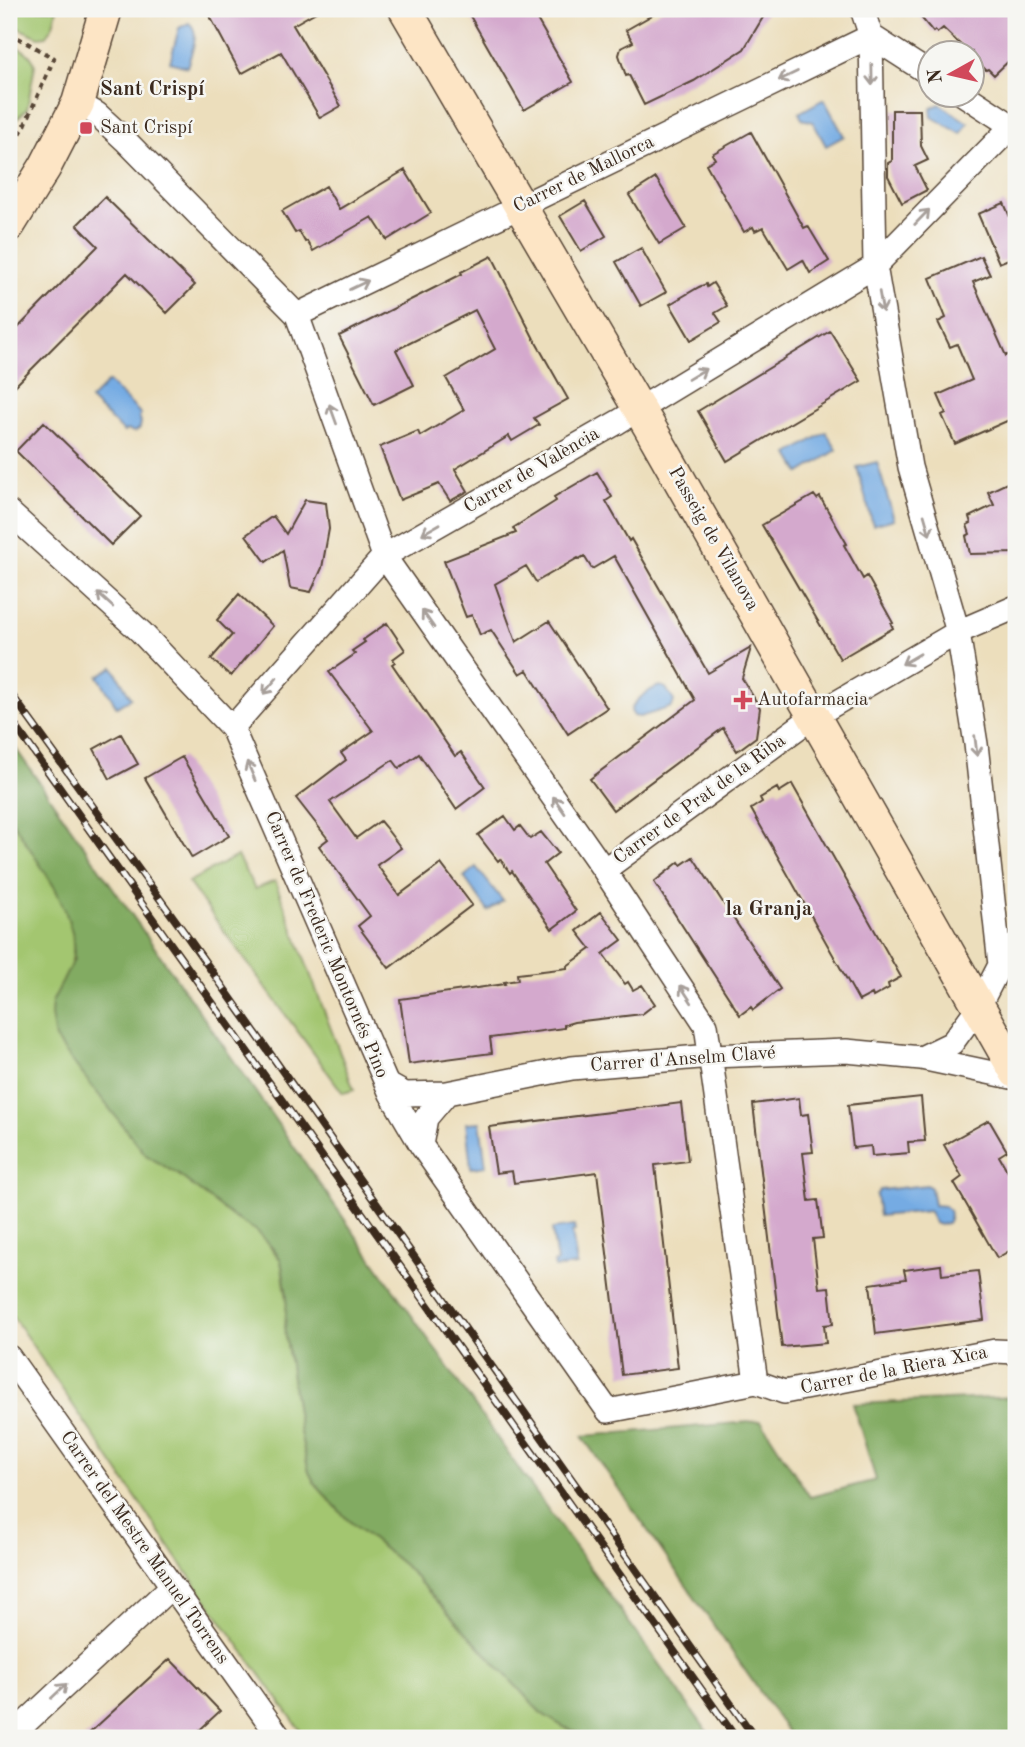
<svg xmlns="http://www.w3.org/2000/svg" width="1025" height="1747" font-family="'Old Standard TT',serif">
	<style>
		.green { fill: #a3c66f; stroke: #6f7846; stroke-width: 2 }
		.forest { fill: #82ab62; stroke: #5e6a40; stroke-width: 2 }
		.water { fill: #75abe3; stroke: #586a80; stroke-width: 2 }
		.building { fill: #d4a9cd }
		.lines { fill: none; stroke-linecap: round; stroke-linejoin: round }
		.street-casing { stroke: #564536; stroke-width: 26 }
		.secondary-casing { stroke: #564536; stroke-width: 35 }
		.path { stroke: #564536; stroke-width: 4.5; stroke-dasharray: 5 5; stroke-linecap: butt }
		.street { stroke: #fff; stroke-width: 23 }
		.secondary { stroke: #fde5c5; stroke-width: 32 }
		.rail-casing { stroke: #3b2a1e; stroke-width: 8 }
		.rail { stroke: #f6f6f2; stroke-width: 5; stroke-dasharray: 16; stroke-linecap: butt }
		.oneway { stroke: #a79f9a }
		.poi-dot { fill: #d1495b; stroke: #f6f6f2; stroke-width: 2.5 }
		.labels { text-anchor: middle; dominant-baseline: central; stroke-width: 5; stroke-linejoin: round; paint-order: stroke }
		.poi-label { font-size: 19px; fill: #3b2a1e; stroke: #f6f6f2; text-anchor: start }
		.street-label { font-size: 19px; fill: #3b2a1e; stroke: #f6f6f2 }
		.neighbourhood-label { font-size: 21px; font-weight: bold; fill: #3b2a1e; stroke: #f6f6f2 }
	</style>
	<rect width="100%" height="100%" fill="#f6f6f2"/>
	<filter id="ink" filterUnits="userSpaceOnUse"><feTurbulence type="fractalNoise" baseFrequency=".0143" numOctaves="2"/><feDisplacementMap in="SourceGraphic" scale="14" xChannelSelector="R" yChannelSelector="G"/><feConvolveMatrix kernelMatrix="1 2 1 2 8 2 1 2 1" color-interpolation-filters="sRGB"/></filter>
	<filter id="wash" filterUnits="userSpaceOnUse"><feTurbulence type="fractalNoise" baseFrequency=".00686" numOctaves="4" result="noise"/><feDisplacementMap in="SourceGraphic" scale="28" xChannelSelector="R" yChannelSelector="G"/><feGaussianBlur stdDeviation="1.57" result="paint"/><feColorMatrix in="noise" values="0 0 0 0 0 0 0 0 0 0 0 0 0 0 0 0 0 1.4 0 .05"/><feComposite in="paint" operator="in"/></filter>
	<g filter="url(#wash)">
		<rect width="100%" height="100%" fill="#ecdebc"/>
		<path class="green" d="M18,9H57L53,25L46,36L39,37L13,26Z
			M9,45C20,47 31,53 35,65L27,109L9,126Z
			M9,816C34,854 89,921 69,969L146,1155L179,1175L233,1217L257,1231L281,1260L288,1307L285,1331L300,1432L309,1472L315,1484L348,1520L404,1565L541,1713L564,1727L593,1738H306L190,1577L9,1311Z
			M237,856L255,889L275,881L354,1090L343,1093L188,882Z"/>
		<path class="forest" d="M9,739L521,1472L712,1738H593L564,1727L541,1713L404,1565L348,1520L315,1484L309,1472L300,1432L285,1331L287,1295L281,1260L275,1251L257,1231L233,1217L179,1175L146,1155L55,1039L51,1015L52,1002L74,959L73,935L65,910L55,888L9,816Z
			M1016,1397V1738H792L582,1436L761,1421L810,1497L876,1480L853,1404Z"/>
		<path class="water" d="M189,23C201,32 191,53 187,67L170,62L179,28Z
			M824,99L844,136L826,146L813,122L802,119L799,113Z
			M940,104L968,123L961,134L932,117L931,108Z
			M108,382L141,414L139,416L141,422L140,428L135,432L126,430L124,432L90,400Z
			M826,432L837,450L800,473L789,454Z
			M877,462L894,519L873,525L857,467Z
			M113,667L131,698L117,707L98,676Z
			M660,686L666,688L674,701L672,707L640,717L634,716L631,711C633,701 650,689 660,686Z
			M476,867L503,901L488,911L464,877Z
			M480,1122L486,1166L471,1168L466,1123Z
			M927,1185L931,1188L934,1205L945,1206C951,1210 951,1217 947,1223L940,1225L934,1223L929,1211L879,1216L876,1195L880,1190Z
			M574,1226L575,1231L572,1232L577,1265L555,1268L554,1263L557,1262L552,1229Z"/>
		<g id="blocks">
			<path class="building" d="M206,9H321L293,25L341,106L320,118L281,52L241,74Z
				M466,9H531L573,82L524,110Z
				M663,9H768L744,49L694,81L644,105L629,75L626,76L619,55L621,48L633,42L626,30Z
				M914,9H1016V54L994,75L988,69L986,70L972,57V52H968L943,28L937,33L935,30L933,32Z
				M892,110H920L921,146L928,160L915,166L927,190L902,203L888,176V163L892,161Z
				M751,132L804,228L808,226L829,261L810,273L803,260L788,269L763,227L755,231L753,227L744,232L706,164L715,159L712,154Z
				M405,170L431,213L387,240L372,217L313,251L307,241L305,242L299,231L295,233L282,211L326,186L339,209Z
				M656,178L686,228L659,244L629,195Z
				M105,197L195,285L167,313L127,273L9,392V337L98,246L77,225Z
				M585,201L606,236L581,251L560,216Z
				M1004,203L1016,231V256L999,263L978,214Z
				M641,248L666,292L641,306L616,262Z
				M492,256L534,339L568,399L534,418L539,425L512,441L509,436L455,469L468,491L450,501L439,484L400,500L380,447L418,431L420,436L464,410L446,378L495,349L475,310L396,350L414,385L374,405L339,336L462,274L461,272Z
				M981,256L990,275L973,282L1006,356L1016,351V417L955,444L942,415L946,413L938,395L972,380L957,344L950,347L938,322L946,318L930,278Z
				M713,283L727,306L715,313L721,322L691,340L670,304L699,287L706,284L707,287Z
				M830,331L861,381L727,461L698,411Z
				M44,422L140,516L111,545L16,451Z
				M597,472L612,497L606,501L629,541L631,539L708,673L751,648L742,678L760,708L756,737L737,751L723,728L613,810L590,779L695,700L614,556L592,569L584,556L579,559L578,558L536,582L526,566L495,584L516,642L549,621L607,708L568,734L527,670L520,674L491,630L480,635L472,615L466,617L444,561L516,533L513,528L556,501L554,497Z
				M1009,482L1016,495V553L970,554L966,536L970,534L967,525L971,523L969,517L994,505L988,492Z
				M814,495L817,499L820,497L847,544L844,545L863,579L867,576L893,623L891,624L893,628L840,659L762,525Z
				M305,500L326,503L329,529L322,568L311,592L290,588L283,550L266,562L246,535L273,516L286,534Z
				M239,594L273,626L231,676L211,659L232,635L217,620Z
				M387,623L405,650L393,659L395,662L392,664L455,756L461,752L485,787L456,809L419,754L399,768L393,760L330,802L356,838L380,821L385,827L401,848L377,865L399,895L441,864L472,905L389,968L358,926L370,916L319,846L328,839L296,798L346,760L341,753L373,731L329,672L355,654L352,651L365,642L363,640Z
				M121,734L138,764L110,779L94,749Z
				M182,757L229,836L192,858L145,778Z
				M792,784L901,977L888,984L889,988L873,997L872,994L859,1001L751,809L762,802L760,798L777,788L779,792Z
				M505,816L515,830L520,826L530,839L541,832L558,853L544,864L576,911L552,929L512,871L510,873L500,859L498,861L478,835Z
				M693,857L780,989L753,1010L751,1007L740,1015L654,882L679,862L681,865Z
				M601,912L622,940L603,954L625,984L628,982L633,990L642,985L655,1004L642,1014L574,1022L564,1025V1028L490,1038L492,1053L409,1064L400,999L505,984L504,982L518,980L517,974L568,968L567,966L591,949L577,931Z
				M921,1097L925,1141L908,1142L909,1153L872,1156L871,1146L853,1148L848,1105Z
				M799,1098L801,1115L808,1114L813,1152L803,1153L809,1201L818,1200L823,1238L813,1239L819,1288L829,1287L833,1324L824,1325L826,1343L782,1347L753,1104Z
				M681,1103L688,1161L655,1165L678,1368L622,1375L597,1172L514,1183L512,1171L496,1173L489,1127Z
				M989,1120L1007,1151L999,1156L1016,1186V1247L997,1258L954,1183L962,1177L944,1145Z
				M941,1265L942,1275L978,1271L984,1320L876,1334L870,1284L906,1279L904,1270Z
				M170,1659L220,1711L191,1738H84Z"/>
		</g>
	</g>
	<g filter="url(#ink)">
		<use href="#blocks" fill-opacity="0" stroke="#564536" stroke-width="2"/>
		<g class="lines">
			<defs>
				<path id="street" d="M862,9L871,36L875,266L910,467L958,632L976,744L1000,965
					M963,94L1012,126L1016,136
					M78,103L97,114L125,140L297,315L384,556L604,870L706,1025L756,1382
					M297,315L871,36L930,74
					M9,512L141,632L232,728L391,1094L421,1145L608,1411L756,1382L784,1392L995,1351L1016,1352
					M232,728L384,556L618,422L875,266L1016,122
					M604,870L814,716L958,632L1016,607
					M921,1058L952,1043L979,1006L1000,965L1016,945
					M387,1084L405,1094L447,1093L572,1068L711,1056L846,1051L921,1058L1016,1078
					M421,1145L426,1118L447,1093
					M9,1357L280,1738
					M9,1738L171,1587"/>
				<path id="secondary" d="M405,9L649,426L1016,1072
					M9,225L45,167L78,103L106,9"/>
			</defs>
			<use href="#street" class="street-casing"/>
			<use href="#secondary" class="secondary-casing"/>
			<path class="path" d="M9,33L54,58L25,125L9,152"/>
			<use href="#street" class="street"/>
			<use href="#secondary" class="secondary"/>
			<defs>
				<path id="rail" d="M9,691L184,932L755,1738
					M9,717L736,1738"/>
			</defs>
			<use href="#rail" class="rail-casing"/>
			<use href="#rail" class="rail"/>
		</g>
		<defs><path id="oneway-shaft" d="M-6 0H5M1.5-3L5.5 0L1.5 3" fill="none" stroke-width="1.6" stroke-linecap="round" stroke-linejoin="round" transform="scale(1.75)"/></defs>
		<g class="oneway">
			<use href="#oneway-shaft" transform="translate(872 75) rotate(89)"/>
			<use href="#oneway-shaft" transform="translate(788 76) rotate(154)"/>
			<use href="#oneway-shaft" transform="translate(922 217) rotate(-46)"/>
			<use href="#oneway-shaft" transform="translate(359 285) rotate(-26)"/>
			<use href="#oneway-shaft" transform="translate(881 302) rotate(80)"/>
			<use href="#oneway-shaft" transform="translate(697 374) rotate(-31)"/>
			<use href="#oneway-shaft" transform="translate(333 414) rotate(-110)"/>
			<use href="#oneway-shaft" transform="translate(927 525) rotate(74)"/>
			<use href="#oneway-shaft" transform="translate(431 529) rotate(150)"/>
			<use href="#oneway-shaft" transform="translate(105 600) rotate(-138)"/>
			<use href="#oneway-shaft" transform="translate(428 619) rotate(-125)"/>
			<use href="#oneway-shaft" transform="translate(911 659) rotate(150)"/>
			<use href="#oneway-shaft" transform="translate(270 686) rotate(131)"/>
			<use href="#oneway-shaft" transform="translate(976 746) rotate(83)"/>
			<use href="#oneway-shaft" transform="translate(251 771) rotate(-113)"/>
			<use href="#oneway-shaft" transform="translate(559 805) rotate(-125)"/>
			<use href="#oneway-shaft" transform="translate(686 994) rotate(-123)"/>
			<use href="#oneway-shaft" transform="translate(59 1691) rotate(-43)"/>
		</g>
	</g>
	<g class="poi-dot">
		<rect x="79" y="121" width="14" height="14" rx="3.5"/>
		<path d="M739.5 689.5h7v7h7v7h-7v7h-7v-7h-7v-7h7z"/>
	</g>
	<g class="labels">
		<g class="poi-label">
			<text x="100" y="128">Sant Crispí</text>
			<text x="757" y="700">Autofarmacia</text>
		</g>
		<g class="street-label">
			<text transform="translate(584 175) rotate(-26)">Carrer de Mallorca</text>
			<text transform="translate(532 471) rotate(-30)">Carrer de València</text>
			<text transform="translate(713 539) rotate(60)">Passeig de Vilanova</text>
			<text transform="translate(700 800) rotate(-36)">Carrer de Prat de la Riba</text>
			<text transform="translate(326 945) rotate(67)">Carrer de Frederic Montornés Pino</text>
			<text transform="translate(683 1060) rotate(-4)">Carrer d'Anselm Clavé</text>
			<text transform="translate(894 1371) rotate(-11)">Carrer de la Riera Xica</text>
			<text transform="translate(144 1548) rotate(55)">Carrer del Mestre Manuel Torrens</text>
		</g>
		<g class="neighbourhood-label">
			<text x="152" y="89">Sant Crispí</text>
			<text x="769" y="909">la Granja</text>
		</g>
	</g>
	<rect width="1025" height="1747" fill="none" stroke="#f6f6f2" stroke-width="35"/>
	<g transform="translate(951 74) rotate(262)"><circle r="33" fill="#f6f6f2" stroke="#aba49d" stroke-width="2"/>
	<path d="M0-5L12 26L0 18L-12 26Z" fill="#d1495b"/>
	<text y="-10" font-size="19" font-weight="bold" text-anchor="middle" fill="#3b2a1e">N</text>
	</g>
</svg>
